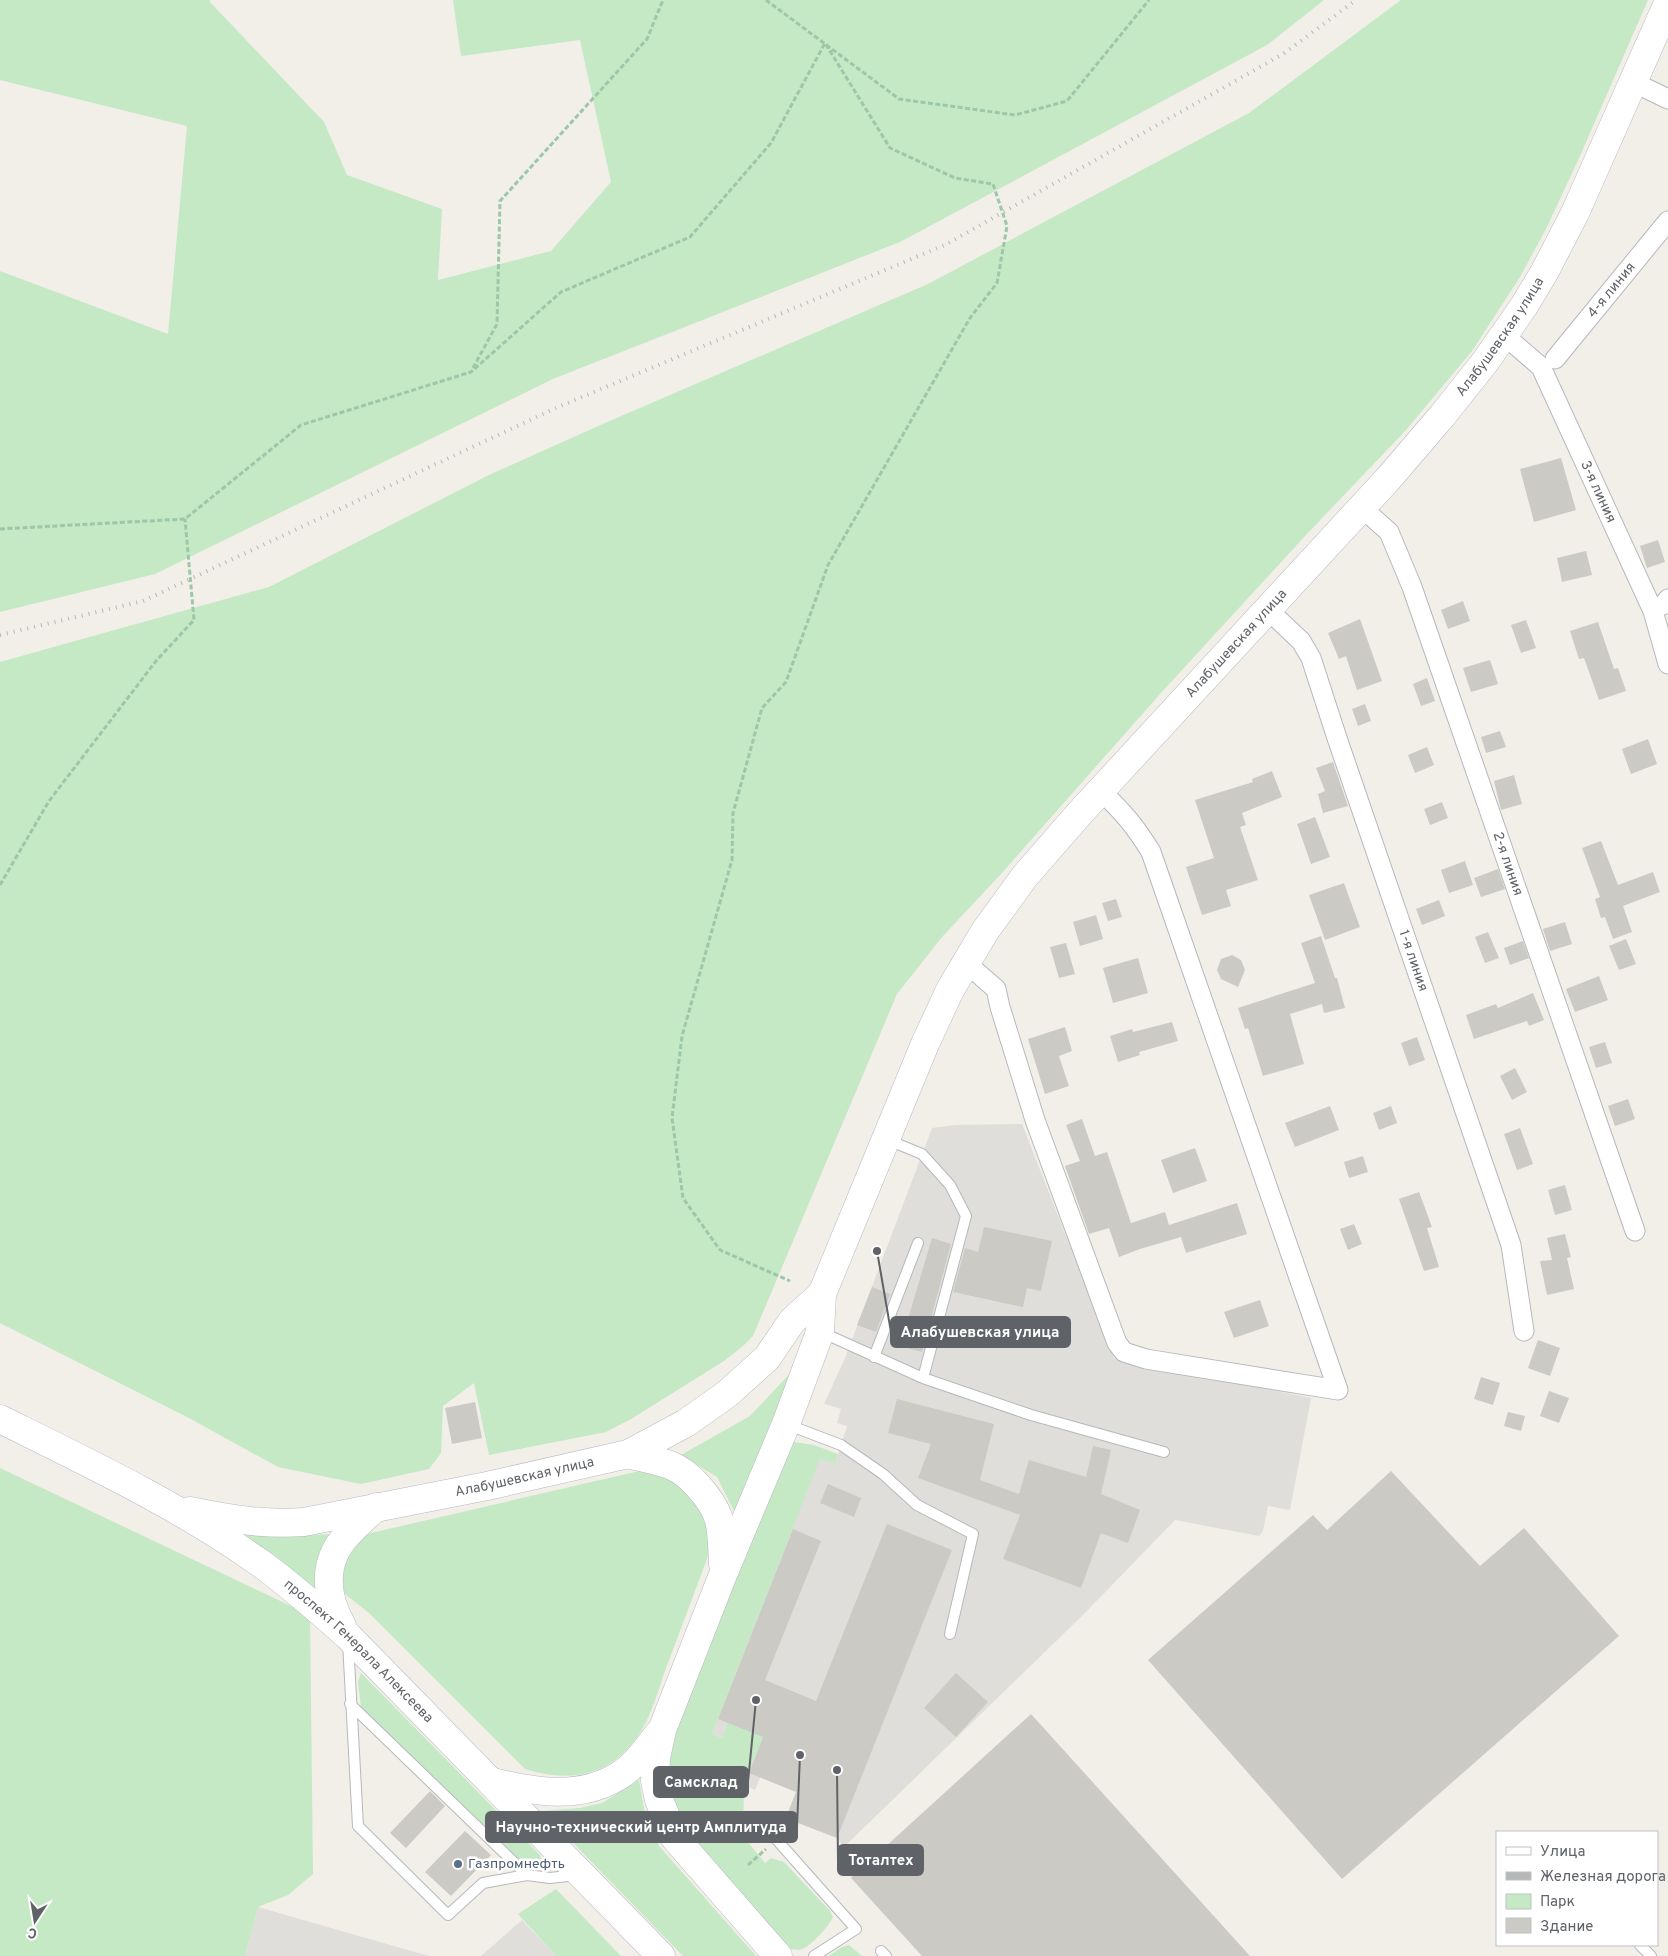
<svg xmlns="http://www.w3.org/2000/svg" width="1668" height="1956" font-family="Overpass,sans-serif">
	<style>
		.industrial { fill: #e0deda }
		.green { fill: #c5e8c5 }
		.building { fill: #cccac5 }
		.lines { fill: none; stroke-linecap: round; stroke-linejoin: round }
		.lane-casing { stroke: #b5b8bc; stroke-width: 12 }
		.street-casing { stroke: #b5b8bc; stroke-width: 21 }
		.secondary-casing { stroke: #b6babf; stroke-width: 29 }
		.path { stroke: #9cc7a9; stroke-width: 3; stroke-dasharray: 5 2.5; stroke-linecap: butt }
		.lane { stroke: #fff; stroke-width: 10 }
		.street { stroke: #fff; stroke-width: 19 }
		.secondary { stroke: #fff; stroke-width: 28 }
		.rail { stroke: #b6b7b8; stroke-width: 4; stroke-dasharray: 1 6; stroke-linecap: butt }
		.service-dot { fill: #5c6f8a; stroke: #fff; stroke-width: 2 }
		.labels { text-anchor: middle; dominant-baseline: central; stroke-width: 5; stroke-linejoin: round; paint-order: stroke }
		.street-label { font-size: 14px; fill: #5f6368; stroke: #fff }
		.service-label { font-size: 14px; fill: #4e5e75; stroke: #fff; text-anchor: start }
		.leader { fill: none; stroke: #5f6368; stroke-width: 2 }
		.callout-dot { fill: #5f6368; stroke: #fff; stroke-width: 2 }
		.callout { fill: #5f6368; stroke: #5f6368; stroke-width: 2 }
		.callout-label { font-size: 15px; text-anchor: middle; font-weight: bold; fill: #fff }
	</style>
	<rect width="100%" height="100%" fill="#f1efe8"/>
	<path class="industrial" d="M1022,1124L1114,1358L1311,1398L1290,1510L1268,1506L1263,1531L1259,1536L1175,1520L1083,1615L844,1847L837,1838L795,1822L789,1836L780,1832L799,1785L763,1770L755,1790L744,1785L763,1738L728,1724L722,1738L712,1734L820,1458L835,1464L847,1426L837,1423L841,1409L824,1404L845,1358L932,1128L955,1125Z
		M258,1907L429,1956H245Z
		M522,1920L556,1956H481Z"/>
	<path class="green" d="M0,0H210V2L324,122L347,175L442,209L438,280L551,251L611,182L580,40L461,56L453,0H1324L1267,45L900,242L553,379L155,574L0,612V271L168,334L187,126L0,80Z
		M1401,0H1648L1580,156L1546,229L1520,277L1472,351L1406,430L1306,535L1160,694L1001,874L942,937L897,994L753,1336L743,1346L724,1361L631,1419L606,1432L489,1455L474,1383L443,1406L441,1453L429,1469L361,1484L278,1467L189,1418L0,1323V662L269,587L491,474L605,423L928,284L1249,113Z
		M798,1365L739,1521L717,1477L681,1455L750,1416Z
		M794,1442L814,1445L838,1454L835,1464L820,1459L712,1734L722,1738L728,1723L763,1737L744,1785L743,1836L765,1863L771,1858L784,1862L830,1911L833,1917C829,1926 811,1946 802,1949C797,1951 791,1949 787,1947L685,1832L672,1797L668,1778V1764L676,1729L786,1443Z
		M0,1468L310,1615L313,1874L288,1895L258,1907L245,1956H0Z
		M648,1469L664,1473L700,1500L711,1541L707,1559C694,1594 681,1628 668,1663C660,1683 655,1705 645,1724C619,1773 576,1785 525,1769L369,1613L345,1594L340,1580L342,1563L359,1538L371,1533Z
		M234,1531L282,1536L332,1534L319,1595Z
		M361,1673L540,1855L541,1859L538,1863L531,1864L521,1861L361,1707L358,1682Z
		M639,1780L645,1814L659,1846L756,1956H683L542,1811L580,1808L602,1803Z
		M556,1889L621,1956H556L518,1914Z
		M849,1945L862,1956H829L842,1947Z"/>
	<path class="building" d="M1561,458L1576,510L1534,522L1520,469Z
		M1658,540L1665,562L1647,568L1640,546Z
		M1586,551L1592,575L1562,582L1557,558Z
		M1463,601L1470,621L1448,629L1441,610Z
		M1360,619L1382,681L1357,690L1346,656L1339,659L1328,633Z
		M1526,620L1536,648L1521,653L1511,625Z
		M1598,622L1614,669L1618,668L1626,691L1599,700L1584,658L1579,659L1570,631Z
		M1490,660L1498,684L1471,692L1463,668Z
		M1427,678L1435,701L1421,706L1413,684Z
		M1365,704L1371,721L1358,726L1352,709Z
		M1500,731L1506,747L1486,753L1481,737Z
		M1648,739L1657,764L1631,774L1622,749Z
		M1427,747L1434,765L1415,773L1408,755Z
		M1333,762L1348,806L1323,813L1318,794L1325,791L1316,768Z
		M1272,771L1282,797L1242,813L1246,825L1240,827L1258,880L1226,890L1231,906L1202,915L1186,867L1214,858L1195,800L1253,782L1252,779Z
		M1514,775L1522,804L1501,810L1494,781Z
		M1442,802L1448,818L1430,825L1424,809Z
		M1315,817L1330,857L1311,864L1297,824Z
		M1601,841L1618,885L1653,872L1660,892L1623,906L1632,932L1613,939L1605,917L1601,918L1595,899L1600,897L1582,848Z
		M1465,861L1473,885L1449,893L1441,870Z
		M1498,869L1505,889L1481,897L1474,878Z
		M1344,883L1360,927L1325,940L1309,895Z
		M1116,899L1122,917L1108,921L1102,903Z
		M1439,900L1445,916L1422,925L1416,909Z
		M1096,915L1103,939L1080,946L1073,922Z
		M1565,922L1572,944L1550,951L1543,929Z
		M1488,932L1499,958L1485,963L1475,937Z
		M1321,936L1335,978H1337L1345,1008L1324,1013L1322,1004L1290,1014L1304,1064L1263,1076L1248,1028L1245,1029L1238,1008L1315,983L1301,943Z
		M1626,939L1636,964L1619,970L1609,946Z
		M1523,941L1529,958L1510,965L1504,948Z
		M1066,943L1075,974L1059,978L1050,947Z
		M1232,955L1241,960L1245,970L1238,987L1221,979L1217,970L1221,959Z
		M1138,958L1148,993L1113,1003L1103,968Z
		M1599,976L1608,1000L1575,1012L1566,989Z
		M1533,993L1544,1020L1529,1026L1527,1021L1474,1039L1466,1015L1496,1004L1498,1008Z
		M1172,1022L1178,1041L1139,1052L1140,1055L1118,1062L1110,1036L1132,1029L1133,1032Z
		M1065,1027L1072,1051L1059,1056L1069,1086L1045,1094L1028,1039Z
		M1417,1037L1425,1060L1409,1066L1401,1043Z
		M1605,1042L1612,1063L1596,1068L1589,1047Z
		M1515,1068L1527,1092L1512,1100L1500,1076Z
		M1628,1099L1635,1119L1615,1126L1608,1106Z
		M1330,1106L1339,1130L1295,1147L1285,1123Z
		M1391,1106L1397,1123L1379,1130L1373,1113Z
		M1082,1119L1095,1156L1107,1152L1131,1223L1165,1212L1169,1225L1237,1203L1247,1234L1186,1253L1181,1237L1140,1249L1119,1257L1109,1228L1089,1234L1065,1166L1080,1161L1066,1125Z
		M1520,1128L1533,1164L1517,1170L1504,1134Z
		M1195,1148L1207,1181L1173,1193L1161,1160Z
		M1363,1156L1368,1172L1349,1178L1344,1162Z
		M1565,1185L1572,1210L1555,1215L1548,1190Z
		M1419,1192L1432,1227L1427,1228L1439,1267L1424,1271L1399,1199Z
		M1354,1224L1362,1244L1348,1250L1340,1229Z
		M984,1227L1052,1241L1041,1291L1027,1288L1023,1307L953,1292L965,1248L978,1252Z
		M1565,1234L1571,1257L1567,1258L1574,1289L1547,1295L1540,1261L1552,1260L1547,1238Z
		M932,1238L951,1244L922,1352L900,1346Z
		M872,1287L890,1294L876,1332L857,1325Z
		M1260,1300L1269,1326L1234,1338L1224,1312Z
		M1538,1340L1560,1348L1550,1376L1528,1368Z
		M1481,1377L1500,1383L1493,1405L1474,1399Z
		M1549,1391L1569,1398L1559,1423L1540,1416Z
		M897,1399L994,1424L980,1480L1019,1494L1029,1460L1086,1477L1093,1446L1111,1450L1101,1494L1140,1510L1128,1543L1101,1533L1081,1588L1003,1559L1020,1515L918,1478L931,1444L888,1433Z
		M475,1402L482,1438L452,1444L445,1408Z
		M1508,1412L1525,1416L1521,1431L1504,1426Z
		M1391,1471L1480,1566L1524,1528L1619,1636L1342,1879L1148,1660L1313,1515L1327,1530Z
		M828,1484L861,1498L854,1517L820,1503Z
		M887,1524L952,1550L837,1838L786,1818L796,1792L749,1773L763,1737L718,1719L793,1529L821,1541L765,1680L816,1701Z
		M956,1673L988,1702L956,1737L924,1708Z
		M1031,1714L1250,1956H922L851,1878Z
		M430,1791L445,1806L406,1848L390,1833Z
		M465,1831L491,1855L451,1896L425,1872Z"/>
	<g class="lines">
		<defs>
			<path id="lane" d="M888,1140L922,1154L950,1185L966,1216L923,1378
				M821,1332L923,1378L1031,1415L1164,1452
				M874,1357L918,1243
				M786,1424L841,1445L883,1474L917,1505L973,1534L950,1634
				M348,1642L358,1826L448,1915L483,1883L527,1875L550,1878L577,1875
				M350,1704L527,1875
				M760,1821L856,1929L814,1956
				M1640,1945L1651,1956
				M881,1951L886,1956"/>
			<g id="street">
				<path d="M1633,82L1668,99"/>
				<path id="s1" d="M1504,335L1541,367L1653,611L1668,664"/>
				<path id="s2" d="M1555,359L1668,221"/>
				<path id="s3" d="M1361,507L1389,532L1412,587L1635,1231"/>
				<path d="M1663,605L1668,599"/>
				<path id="s4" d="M1267,609L1301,641L1311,658L1337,738L1511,1245L1524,1331"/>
				<path d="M965,962L996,989L1000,1007L1035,1120L1117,1343L1124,1352L1146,1359L1338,1390L1151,852C1135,826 1124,813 1101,791"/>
			</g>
			<g id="secondary">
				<path id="s5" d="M0,1419C89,1463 182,1507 263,1565C293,1587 320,1611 348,1636L661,1956"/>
				<path d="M628,1454C642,1458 657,1460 670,1465C680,1469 690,1477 698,1486C724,1515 721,1527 723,1564"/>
				<path id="s6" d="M190,1511C229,1519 265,1525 304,1522L487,1486L628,1454L686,1423L727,1394L767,1358L792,1321L822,1294"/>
				<path d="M342,1626C325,1596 322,1562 347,1535C356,1525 366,1516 376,1507"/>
				<path d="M492,1782C536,1792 583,1801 623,1773C638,1763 648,1747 659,1733"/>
				<path id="s7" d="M778,1956L675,1838L659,1800L655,1781L656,1758L662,1730L724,1572L786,1424L820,1332L822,1294L925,1044L950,990L985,931L1025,876L1079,814L1388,479L1442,416L1485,362L1524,306L1545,271L1575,213L1668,3"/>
			</g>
		</defs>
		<use href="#lane" class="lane-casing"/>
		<use href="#street" class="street-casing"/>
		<use href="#secondary" class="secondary-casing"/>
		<path class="path" d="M766,0L899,99L1015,115L1067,101L1149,0
			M473,368L497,324L500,201L647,39L663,0
			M0,529L185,519L301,425L471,372L561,292L690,237L771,143L825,43L890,148L955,178L993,184L1007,226L997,283L970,318L828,565L786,682L762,708L733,813L732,860L682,1036L672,1118L683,1198L720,1250L790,1281
			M0,885L49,801L156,661L194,620L185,519
			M748,1865L766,1849"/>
		<use href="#lane" class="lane"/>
		<use href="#street" class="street"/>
		<use href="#secondary" class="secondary"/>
		<path class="rail" d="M0,635L143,601L558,407L945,245L1283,54L1356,0"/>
	</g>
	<circle class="service-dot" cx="458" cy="1864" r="5"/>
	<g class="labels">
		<g class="street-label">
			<text stroke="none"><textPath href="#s2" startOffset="89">4-я линия</textPath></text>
			<text stroke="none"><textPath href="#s7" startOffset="1921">Алабушевская улица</textPath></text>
			<text stroke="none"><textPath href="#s1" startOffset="186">3-я линия</textPath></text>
			<text stroke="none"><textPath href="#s7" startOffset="1516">Алабушевская улица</textPath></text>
			<text stroke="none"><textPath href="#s3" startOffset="390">2-я линия</textPath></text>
			<text stroke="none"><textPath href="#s4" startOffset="386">1-я линия</textPath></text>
			<text stroke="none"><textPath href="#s6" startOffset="340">Алабушевская улица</textPath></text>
			<text stroke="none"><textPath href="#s5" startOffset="430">проспект Генерала Алексеева</textPath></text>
		</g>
		<g class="service-label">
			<text x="468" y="1864">Газпромнефть</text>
		</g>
	</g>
	<path class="leader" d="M877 1251L891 1332M756 1700L748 1782M800 1755L797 1827M837 1770L838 1860"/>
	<g class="callout-dot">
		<circle cx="877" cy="1251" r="5"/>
		<circle cx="756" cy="1700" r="5"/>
		<circle cx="800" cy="1755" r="5"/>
		<circle cx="837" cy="1770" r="5"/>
	</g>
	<g class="callout">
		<rect x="891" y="1317" width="179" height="30" rx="5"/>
		<rect x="654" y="1767" width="94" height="30" rx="5"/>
		<rect x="486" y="1812" width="311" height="30" rx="5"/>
		<rect x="838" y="1845" width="85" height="30" rx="5"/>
	</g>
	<g class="callout-label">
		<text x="980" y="1337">Алабушевская улица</text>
		<text x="701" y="1787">Самсклад</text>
		<text x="641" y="1832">Научно-технический центр Амплитуда</text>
		<text x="881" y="1865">Тоталтех</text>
	</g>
	<rect x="1496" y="1831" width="162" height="115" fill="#ffffff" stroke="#bfc1c3"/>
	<rect x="1506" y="1847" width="25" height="8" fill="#ffffff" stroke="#bfc1c3"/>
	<text x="1540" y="1856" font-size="15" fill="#5f6368">Улица</text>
	<rect x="1506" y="1872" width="25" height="8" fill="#b6b7b8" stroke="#bfc1c3"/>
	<text x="1540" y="1881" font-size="15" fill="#5f6368">Железная дорога</text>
	<rect x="1506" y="1894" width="25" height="15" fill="#c5e8c5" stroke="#bfc1c3"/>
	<text x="1540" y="1906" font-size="15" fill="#5f6368">Парк</text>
	<rect x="1506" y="1918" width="25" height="15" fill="#cccac5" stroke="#bfc1c3"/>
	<text x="1540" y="1931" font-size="15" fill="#5f6368">Здание</text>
	<g transform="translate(35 1921) rotate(192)" stroke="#ffffff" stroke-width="4" paint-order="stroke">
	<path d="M0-4L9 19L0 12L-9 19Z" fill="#5f6368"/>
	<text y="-8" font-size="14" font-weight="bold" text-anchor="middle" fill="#5f6368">С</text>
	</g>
</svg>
